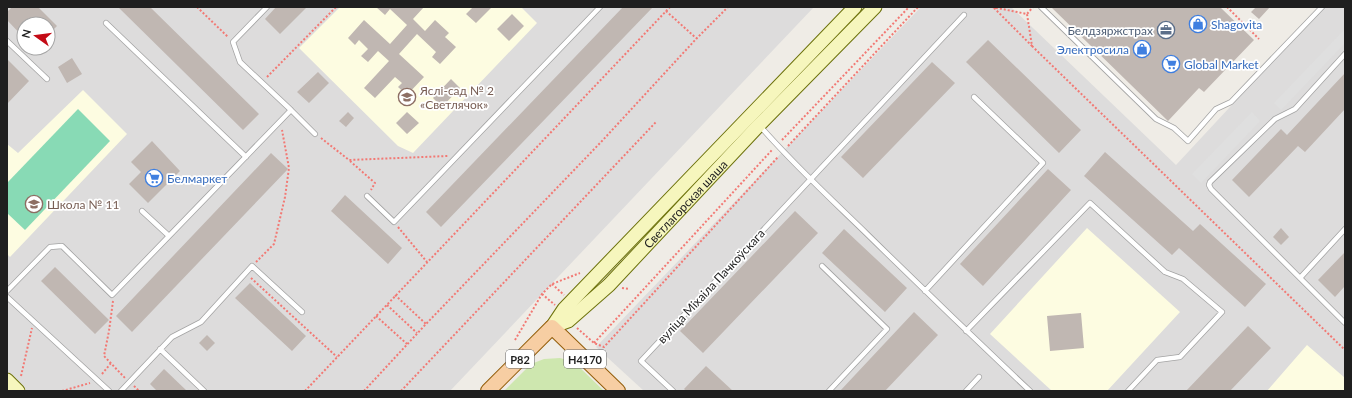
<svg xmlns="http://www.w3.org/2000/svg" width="1352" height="398" font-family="Lato,sans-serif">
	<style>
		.residential { fill: #dddcdc; fill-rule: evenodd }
		.education { fill: #fdfce1 }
		.grass { fill: #cee7af }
		.pitch { fill: #88dab5 }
		.parking { fill: #dfdfdf }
		.building { fill: #c0b7b2 }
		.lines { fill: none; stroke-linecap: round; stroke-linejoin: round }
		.lane-casing { stroke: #a3a3a3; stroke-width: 6 }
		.secondary-casing { stroke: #6d720b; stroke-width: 15 }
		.primary-casing { stroke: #925c08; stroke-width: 16 }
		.path { stroke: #f27974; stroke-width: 2; stroke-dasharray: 2 2; stroke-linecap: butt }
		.lane { stroke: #fff; stroke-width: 4.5 }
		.secondary { stroke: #f6f6bd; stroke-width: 13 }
		.primary { stroke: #f7cea3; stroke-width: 14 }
		.labels { text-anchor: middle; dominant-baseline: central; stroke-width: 3.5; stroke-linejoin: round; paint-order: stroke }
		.shield { fill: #fff; stroke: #626262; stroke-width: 1 }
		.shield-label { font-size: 11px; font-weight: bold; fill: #1f1f1f }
		.shop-label { font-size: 12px; fill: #366cbe; stroke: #fff; text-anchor: start }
		.service-label { font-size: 12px; fill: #4e5e75; stroke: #fff; text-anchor: end }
		.education-label { font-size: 12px; fill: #785e54; stroke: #fff; text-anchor: start }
		.street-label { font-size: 12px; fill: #1f1f1f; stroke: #fff }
	</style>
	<rect width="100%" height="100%" fill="#efece6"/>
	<path class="residential" d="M7,7H814L450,391H7ZM24,24H48V48H24Z
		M921,7H1011L1176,165L1323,7H1345V391H644L596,347Z"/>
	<path class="education" d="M340,7H521L537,23L413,153L398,146L299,48Z
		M83,90L127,134L10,257L7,254V144L18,153Z
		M1087,228L1180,312L1107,391H1052L990,334Z
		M1307,345L1345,378V391H1267Z"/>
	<path class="grass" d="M560,358L574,362L604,391H504L531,364L544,359Z"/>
	<path class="pitch" d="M78,109L110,141L25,230L7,213V183Z"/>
	<path class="parking" d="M1345,29V43L1281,110L1274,103Z
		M1252,112L1260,121L1201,183L1192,174Z"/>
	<path class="building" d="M12,7H38L57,26L48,35V24H24V38L7,20V12Z
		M118,7H150L259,114L243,130Z
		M276,7H307L280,34L265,19Z
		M376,7H424L413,19L425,31L435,20L449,33L445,37L456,47L440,64L432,57L436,52L417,34L399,54L424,77L407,95L398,87L402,83L395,77L375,98L364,88L389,61L378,51L368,62L361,56L368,49L359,40L355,45L348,38L364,20L390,44L407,25L390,9L385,15Z
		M473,7H492L476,23L466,14Z
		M623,7H653L441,227L426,212Z
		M1051,7H1220L1254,40L1204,92L1199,88L1168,121Z
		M1256,7H1270L1259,19L1251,12Z
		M512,14L524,26L509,41L497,29Z
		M988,40L1081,130L1059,153L966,62Z
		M72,58L82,74L67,83L58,67Z
		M7,59L29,81L7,104Z
		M932,62L955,83L863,178L841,157Z
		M318,72L329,83L309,103L297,92Z
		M1345,73V109L1305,152L1298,146L1249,197L1232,180L1281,129L1287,135Z
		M451,79L460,88L442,107L433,98Z
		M348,112L354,118L346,127L339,121Z
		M407,112L419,123L407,134L396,123Z
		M152,141L180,171L148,203L129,184L141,172L131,162Z
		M1105,152L1193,231L1200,224L1266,284L1245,307L1179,248L1172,255L1084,176Z
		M271,153L288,169L132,332L116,316Z
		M1048,169L1071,190L983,286L960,264Z
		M345,195L402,248L388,264L331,211Z
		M795,211L818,233L703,353L680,331Z
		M1281,228L1289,237L1281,245L1273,237Z
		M844,229L907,288L885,312L822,253Z
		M1345,252V286L1335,297L1318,280Z
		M55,267L109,320L95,334L41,281Z
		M250,283L306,336L292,351L235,298Z
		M914,312L938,335L885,391H840Z
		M1081,313L1084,348L1050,351L1047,316Z
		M1248,326L1271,348L1230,391H1186Z
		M207,335L215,343L207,351L199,343Z
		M706,366L733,391H686L684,389Z
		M164,369L187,391H157L150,384Z"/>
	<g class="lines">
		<defs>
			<path id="lane" d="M1041,7L1156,119L1174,128L1188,141L1216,109L1231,102L1322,7
				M106,23L246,157
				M7,41L47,79
				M1345,54L1295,109L1275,119L1210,182L1209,185L1211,189L1345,323
				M291,110L315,134
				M760,126C793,164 831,199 867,234C921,287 975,339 1030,391
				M367,196L394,222L600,7
				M142,211L169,236
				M822,266L887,329L829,391
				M1300,278L1345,229
				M7,291L50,247L62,246L112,295L291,110L240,62L233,42L267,7
				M925,291L1043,163L974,97
				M7,297L109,391
				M966,331L1090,203L1165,272L1183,279L1222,312L1180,357L1157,360L1128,391
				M160,349L204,391
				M121,391L172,337L201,322L252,266L302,312
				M673,391L641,361L964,15
				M966,391L979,377"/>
			<g id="secondary">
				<path id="s1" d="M552,327L568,321L609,285L759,125L875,7"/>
				<path d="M552,327L564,309L855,7"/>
				<path d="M7,380L18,391"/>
			</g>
			<path id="primary" d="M488,391L552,327L618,391"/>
		</defs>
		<use href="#lane" class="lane-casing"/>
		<use href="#secondary" class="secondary-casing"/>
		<use href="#primary" class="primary-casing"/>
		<path class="path" d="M197,7L228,37
			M992,7L1027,14L1033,7
			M1227,7L1259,39
			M994,8L1032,46L1027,14
			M666,11L696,38
			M1032,46L1345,350
			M267,77L336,7
			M321,138L349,160L448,156
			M782,140L909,7
			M788,146L918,7
			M350,161L375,183L371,190
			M398,227L427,262
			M256,262L274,244L285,197L289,168L282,130
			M251,278L337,357
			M552,284L564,295
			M622,288L629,289
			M542,294L555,305
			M395,295L426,324
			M113,301L109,331L104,356L125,378
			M387,305L417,333
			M376,316L407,344
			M577,328L594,343L604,347L778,157
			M515,340L542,294L552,284L580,273
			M594,343L772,150
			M102,374L111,363
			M21,376L32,328
			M134,386L139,391
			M62,391L90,383
			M305,391L670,7
			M364,391L426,324L602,141L697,38L728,7
			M401,391L656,122"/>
		<use href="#lane" class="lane"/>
		<use href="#secondary" class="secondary"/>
		<use href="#primary" class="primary"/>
	</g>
	<defs>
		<symbol id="shop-ring" viewBox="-11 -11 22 22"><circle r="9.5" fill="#fff" stroke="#3f7fe0" stroke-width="1.5"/><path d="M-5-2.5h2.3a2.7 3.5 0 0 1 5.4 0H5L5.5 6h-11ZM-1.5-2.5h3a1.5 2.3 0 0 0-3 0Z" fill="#3f7fe0"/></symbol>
		<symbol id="office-ring" viewBox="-11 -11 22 22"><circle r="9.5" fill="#fff" stroke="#5c6f8a" stroke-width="1.5"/><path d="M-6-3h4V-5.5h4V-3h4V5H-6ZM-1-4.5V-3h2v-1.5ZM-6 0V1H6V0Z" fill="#5c6f8a"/></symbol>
		<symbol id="supermarket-ring" viewBox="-11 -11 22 22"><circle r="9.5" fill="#fff" stroke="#3f7fe0" stroke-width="1.5"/><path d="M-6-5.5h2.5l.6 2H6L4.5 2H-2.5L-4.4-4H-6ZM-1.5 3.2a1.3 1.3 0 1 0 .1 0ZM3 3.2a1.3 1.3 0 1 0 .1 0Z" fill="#3f7fe0"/></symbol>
		<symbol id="school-ring" viewBox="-11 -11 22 22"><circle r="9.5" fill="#fff" stroke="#8d6e63" stroke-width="1.5"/><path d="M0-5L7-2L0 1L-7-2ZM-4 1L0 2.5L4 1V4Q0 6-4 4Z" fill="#8d6e63"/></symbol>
	</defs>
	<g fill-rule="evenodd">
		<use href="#shop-ring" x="1188" y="14" width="20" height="20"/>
		<use href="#office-ring" x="1156" y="20" width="20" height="20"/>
		<use href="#shop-ring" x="1132" y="39" width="20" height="20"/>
		<use href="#supermarket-ring" x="1161" y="54" width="20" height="20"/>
		<use href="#school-ring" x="397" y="87" width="20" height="20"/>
		<use href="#supermarket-ring" x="144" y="168" width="20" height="20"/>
		<use href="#school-ring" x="24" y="194" width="20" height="20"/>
	</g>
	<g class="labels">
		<g class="shield">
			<rect x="506" y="350" width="28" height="18" rx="3"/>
			<rect x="564" y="350" width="42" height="18" rx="3"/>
		</g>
		<g class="shield-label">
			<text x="520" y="359">Р82</text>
			<text x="585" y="359">Н4170</text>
		</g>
		<g class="shop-label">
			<text x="1211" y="24">Shagovita</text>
			<text x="1129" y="49" text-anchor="end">Электросила</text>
			<text x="1184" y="64">Global Market</text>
			<text x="167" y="178">Белмаркет</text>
		</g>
		<g class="service-label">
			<text x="1153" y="30">Белдзяржстрах</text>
		</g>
		<g class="education-label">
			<text x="420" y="90">Яслі-сад № 2<tspan x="420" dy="14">«Светлячок»</tspan></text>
			<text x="47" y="204">Школа № 11</text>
		</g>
		<g class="street-label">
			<text stroke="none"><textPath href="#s1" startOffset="183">Светлагорская шаша</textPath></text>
			<text transform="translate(711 286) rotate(-47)">вуліца Міхаіла Пачкоўскага</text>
		</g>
	</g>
	<rect width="1352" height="398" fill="none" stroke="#1f1f1f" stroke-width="16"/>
	<g transform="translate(36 36) rotate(284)"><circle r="19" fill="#ffffff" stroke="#a5a5a5"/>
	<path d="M0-3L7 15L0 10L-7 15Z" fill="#c40b16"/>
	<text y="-6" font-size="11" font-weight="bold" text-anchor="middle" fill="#1f1f1f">N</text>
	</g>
</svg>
